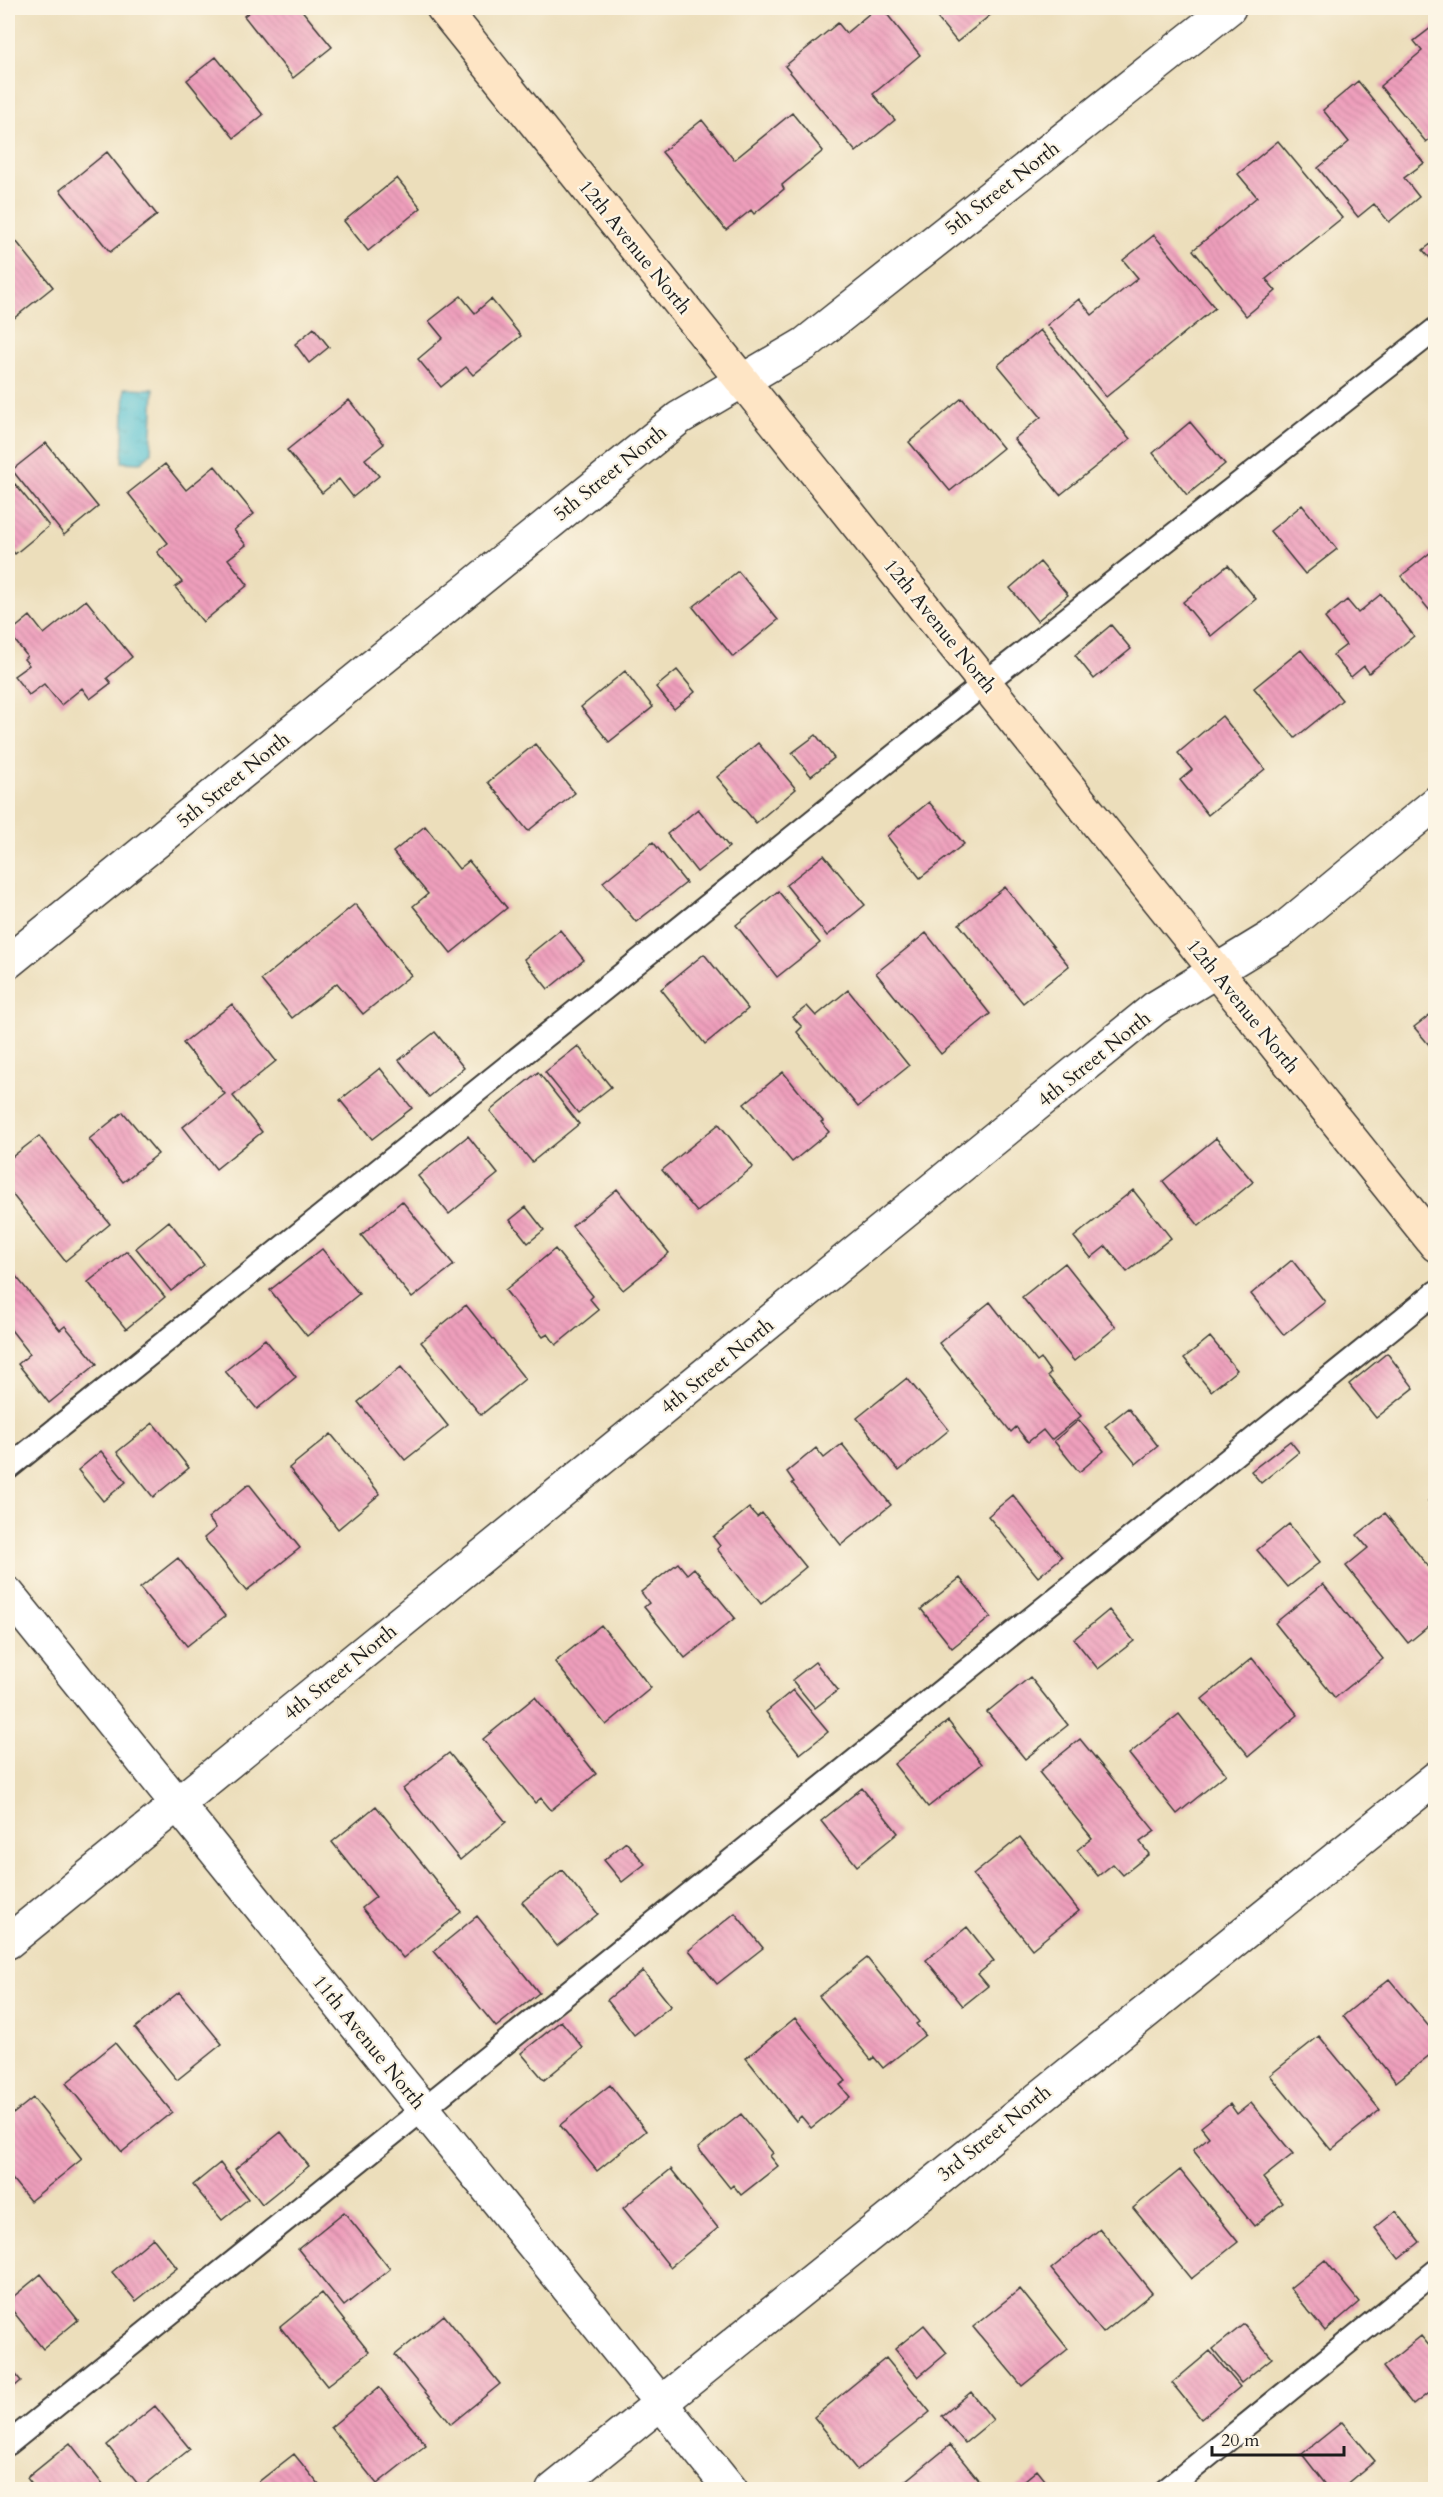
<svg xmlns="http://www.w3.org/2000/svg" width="1443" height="2497" font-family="Cardo,serif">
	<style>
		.water { fill: url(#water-ripples); stroke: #3a7078; stroke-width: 1.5 }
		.building { fill: url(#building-back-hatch) }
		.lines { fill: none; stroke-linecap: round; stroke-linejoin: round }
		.lane-casing { stroke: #3b3934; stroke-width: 26 }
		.street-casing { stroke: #3b3934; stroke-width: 36 }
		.secondary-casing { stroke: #3b3934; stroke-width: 36 }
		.lane { stroke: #fff; stroke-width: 22 }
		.street { stroke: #fff; stroke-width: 33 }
		.secondary { stroke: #fee5c5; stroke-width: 33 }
		.labels { text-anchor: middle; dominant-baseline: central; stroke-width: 4.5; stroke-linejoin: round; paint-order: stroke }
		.street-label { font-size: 20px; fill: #1c1c1c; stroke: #fcf5e5 }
	</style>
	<defs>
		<pattern id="water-ripples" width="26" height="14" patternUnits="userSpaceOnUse" patternTransform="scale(1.5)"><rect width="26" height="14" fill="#58c3d3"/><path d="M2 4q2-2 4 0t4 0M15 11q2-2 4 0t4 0" fill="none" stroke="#4ca7b5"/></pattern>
		<pattern id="building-back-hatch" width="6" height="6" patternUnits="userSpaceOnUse" patternTransform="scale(1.5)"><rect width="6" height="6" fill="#ee9fbc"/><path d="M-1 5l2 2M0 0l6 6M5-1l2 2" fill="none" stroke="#cc88a1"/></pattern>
	</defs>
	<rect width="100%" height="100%" fill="#fcf5e5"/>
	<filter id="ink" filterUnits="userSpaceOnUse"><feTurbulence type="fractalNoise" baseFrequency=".0167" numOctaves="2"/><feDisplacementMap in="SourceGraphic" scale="12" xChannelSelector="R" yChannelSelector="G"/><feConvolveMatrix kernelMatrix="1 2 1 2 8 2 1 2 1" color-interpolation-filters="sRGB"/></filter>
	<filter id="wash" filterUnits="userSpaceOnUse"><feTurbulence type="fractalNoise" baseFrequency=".008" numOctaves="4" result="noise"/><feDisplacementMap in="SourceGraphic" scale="24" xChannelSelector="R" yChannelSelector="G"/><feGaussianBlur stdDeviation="1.35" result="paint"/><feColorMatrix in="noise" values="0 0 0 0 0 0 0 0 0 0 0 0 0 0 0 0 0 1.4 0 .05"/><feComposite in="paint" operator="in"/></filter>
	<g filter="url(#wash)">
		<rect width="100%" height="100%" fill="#ecdebb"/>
		<path class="water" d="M125,388L154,389L151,453L140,463L122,462Z"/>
		<g id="blocks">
			<path class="building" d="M255,8H300L332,47L293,78L244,16Z
				M876,8H882L920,55L873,94L895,120L856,152L785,66L838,23L846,33Z
				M929,8H999L957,42Z
				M1436,24V134L1426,142L1380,86L1422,51L1414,41Z
				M216,57L263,115L234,138L187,80Z
				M1358,81L1424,163L1404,178L1419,197L1389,222L1374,204L1358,217L1318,168L1349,142L1323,110Z
				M792,113L823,151L782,185L784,189L754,214L751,210L726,230L662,152L702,120L734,160Z
				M1278,141L1342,218L1266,279L1276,291L1246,316L1193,250L1257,197L1238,174Z
				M107,152L157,215L110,252L60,190Z
				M397,178L421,208L368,251L344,221Z
				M8,231L53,287L8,323Z
				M1154,235L1215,308L1106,397L1047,325L1079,299L1092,315L1138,278L1123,260Z
				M1436,240V265L1423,250Z
				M461,296L475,313L491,299L521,336L473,375L466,367L441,387L418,359L443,338L429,321Z
				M314,328L329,347L309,363L295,344Z
				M1040,330L1130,439L1060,495L1014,439L1041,417L998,365Z
				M962,398L1003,448L950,491L909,442Z
				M349,400L384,444L365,459L379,476L353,497L339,479L322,493L287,450Z
				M1190,422L1225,464L1187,495L1153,453Z
				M46,443L98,507L64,535L12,470Z
				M165,464L186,490L215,466L254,514L234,530L246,545L228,559L248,585L203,622L175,587L182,582L157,552L168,543L128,493Z
				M15,484L49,526L15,554L8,545V490Z
				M1302,505L1337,549L1305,574L1270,531Z
				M1436,548V618L1401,576Z
				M1040,562L1068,595L1037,621L1010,588Z
				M1228,565L1256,599L1211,636L1183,602Z
				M738,571L778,620L733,657L693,607Z
				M1381,594L1414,636L1369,673L1364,666L1351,677L1333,655L1346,645L1325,618L1347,600L1358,613Z
				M86,600L132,657L107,678L111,683L90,699L82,688L61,705L44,684L29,695L14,676L29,665L24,659L27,656L9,633L30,616L44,634Z
				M1111,625L1131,649L1094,679L1075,655Z
				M1301,650L1342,700L1295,738L1254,688Z
				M677,670L695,692L674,709L656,687Z
				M625,671L653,707L609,742L581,707Z
				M1222,716L1265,769L1208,815L1180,780L1192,770L1178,753Z
				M816,735L834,758L811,776L792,753Z
				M758,743L796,789L756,823L717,777Z
				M535,744L575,793L528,831L488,782Z
				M929,802L964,844L920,878L887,836Z
				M698,809L729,847L697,872L667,834Z
				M425,826L459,869L469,861L507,908L451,953L413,906L428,894L393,852Z
				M653,842L686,883L636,922L603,882Z
				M824,855L865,905L827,936L786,885Z
				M1005,887L1069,966L1023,1003L959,924Z
				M778,891L820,943L777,977L736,925Z
				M355,904L411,975L363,1014L337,983L292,1018L261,980Z
				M560,930L584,960L548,989L524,959Z
				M926,933L990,1014L941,1054L876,973Z
				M704,954L748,1009L705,1044L661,989Z
				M848,990L909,1066L858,1107L797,1032L802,1027L793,1017L807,1006L816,1016Z
				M232,1004L276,1061L233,1096L262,1132L216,1169L183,1127L225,1094L183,1043Z
				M1436,1010V1053L1414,1027Z
				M435,1032L464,1068L429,1097L399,1060Z
				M578,1046L611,1087L578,1113L545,1072Z
				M380,1068L412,1108L372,1139L340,1100Z
				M538,1072L579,1124L532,1162L490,1111Z
				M783,1072L823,1121L821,1122L829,1132L792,1162L744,1104Z
				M123,1112L158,1154L123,1182L89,1139Z
				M719,1124L753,1167L697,1212L662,1170Z
				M39,1136L110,1224L65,1261L8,1189V1160Z
				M468,1136L498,1174L449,1214L418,1176Z
				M1216,1138L1253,1182L1199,1226L1163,1181Z
				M617,1189L669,1253L623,1290L572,1226Z
				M1133,1190L1171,1238L1127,1272L1106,1246L1091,1258L1074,1237Z
				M402,1201L454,1265L412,1298L361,1235Z
				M526,1207L544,1230L528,1243L510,1220Z
				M169,1221L204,1265L171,1291L136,1248Z
				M322,1249L359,1294L307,1336L270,1290Z
				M555,1249L593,1296L590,1299L599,1310L556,1345L548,1334L543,1337L505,1290Z
				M127,1251L165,1297L126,1329L88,1282Z
				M8,1260L13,1267L10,1269L60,1330L65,1326L97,1364L49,1403L18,1364L30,1354L8,1326Z
				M1292,1260L1325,1302L1284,1335L1251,1294Z
				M1065,1263L1116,1327L1074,1361L1022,1297Z
				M990,1302L1037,1362L1041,1359L1051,1373L1048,1376L1081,1416L1051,1440L1043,1430L1028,1442L1016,1427L1011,1432L939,1343Z
				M466,1305L525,1379L481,1415L421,1342Z
				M1210,1337L1237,1370L1211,1391L1184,1358Z
				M265,1339L296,1377L257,1409L225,1371Z
				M1387,1353L1414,1388L1376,1418L1349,1384Z
				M401,1367L448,1426L405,1460L358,1402Z
				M907,1378L949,1430L899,1471L857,1418Z
				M1128,1408L1158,1446L1136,1464L1105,1426Z
				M1079,1420L1104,1451L1079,1472L1054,1441Z
				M153,1423L189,1468L153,1497L117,1452Z
				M331,1434L380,1494L338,1529L289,1468Z
				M1290,1441L1299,1452L1261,1483L1251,1471Z
				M842,1444L891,1505L841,1545L792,1483L794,1482L787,1472L816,1448L824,1458Z
				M101,1451L126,1482L103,1501L78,1470Z
				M249,1484L300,1548L246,1591L204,1538L216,1528L208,1518Z
				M1013,1495L1062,1557L1038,1577L988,1516Z
				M1436,1495V1511L1428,1501Z
				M749,1508L757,1517L762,1513L806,1567L761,1604L717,1549L720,1546L713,1537Z
				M1385,1513L1436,1576V1620L1408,1643L1346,1566L1368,1548L1357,1535Z
				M1289,1524L1320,1562L1288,1587L1257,1550Z
				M178,1558L225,1616L187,1646L140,1588Z
				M678,1563L687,1574L694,1568L735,1618L685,1658L644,1607L649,1603L641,1592Z
				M960,1578L991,1617L952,1648L921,1609Z
				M1323,1584L1383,1659L1335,1698L1275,1623Z
				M1109,1610L1134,1641L1098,1669L1074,1639Z
				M601,1625L651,1688L606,1725L555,1662Z
				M1252,1658L1298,1715L1249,1756L1202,1699Z
				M815,1662L838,1690L815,1708L792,1680Z
				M1030,1677L1068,1725L1025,1759L987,1712Z
				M793,1690L828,1732L800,1754L766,1712Z
				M535,1697L596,1774L551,1810L541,1798L535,1803L483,1739Z
				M1179,1714L1226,1774L1177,1814L1129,1754Z
				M948,1721L982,1764L928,1807L894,1764Z
				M1080,1739L1155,1831L1140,1842L1149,1854L1123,1875L1113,1864L1098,1876L1077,1850L1092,1838L1039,1772Z
				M449,1753L506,1822L460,1860L403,1789Z
				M862,1788L898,1833L857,1866L821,1821Z
				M376,1806L461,1912L403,1958L362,1908L376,1897L332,1842Z
				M1020,1837L1079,1911L1032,1949L973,1875Z
				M626,1842L645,1864L622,1882L604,1860Z
				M562,1870L598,1914L557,1946L522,1902Z
				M735,1913L763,1948L717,1984L689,1950Z
				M477,1916L539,1993L496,2027L434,1951Z
				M967,1927L994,1961L978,1974L988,1986L963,2006L926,1960Z
				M867,1958L919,2022L916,2024L925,2035L883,2068L874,2057L871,2060L819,1996Z
				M643,1971L671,2006L634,2035L607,2000Z
				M1389,1979L1436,2035V2050L1396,2082L1343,2016Z
				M179,1992L222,2044L177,2080L135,2028Z
				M795,2018L846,2081L840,2085L850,2097L811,2128L801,2116L796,2121L746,2058Z
				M561,2021L583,2048L544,2080L521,2053Z
				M1319,2036L1380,2110L1331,2150L1270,2075Z
				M115,2043L172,2112L122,2152L66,2083Z
				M610,2085L646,2131L597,2171L560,2125Z
				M33,2098L82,2159L30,2201L8,2174V2118Z
				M1251,2103L1293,2154L1263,2178L1283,2203L1254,2226L1193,2150L1209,2137L1201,2127L1230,2104L1237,2114Z
				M741,2114L773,2153L770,2156L778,2166L741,2195L733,2185L730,2188L698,2148Z
				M281,2132L309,2166L262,2204L235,2169Z
				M220,2163L248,2199L222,2220L193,2185Z
				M671,2169L718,2228L670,2267L623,2208Z
				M1180,2170L1238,2242L1191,2279L1133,2208Z
				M1396,2211L1420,2242L1399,2259L1375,2228Z
				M344,2212L390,2269L344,2306L298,2249Z
				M1100,2229L1152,2293L1103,2333L1051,2269Z
				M153,2238L177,2268L136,2301L112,2272Z
				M1325,2260L1359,2302L1325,2331L1290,2288Z
				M41,2274L78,2320L43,2349L8,2305V2301Z
				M1020,2289L1068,2349L1022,2386L973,2327Z
				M322,2293L369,2352L327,2386L280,2327Z
				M444,2315L500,2384L451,2424L395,2355Z
				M1244,2324L1272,2358L1241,2383L1213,2349Z
				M924,2325L947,2353L918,2377L895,2349Z
				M1421,2336L1436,2354V2387L1413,2405L1383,2367Z
				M1210,2351L1240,2387L1201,2419L1172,2383Z
				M886,2358L930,2412L857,2470L814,2417Z
				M8,2365L21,2381L8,2392Z
				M379,2387L426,2445L377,2484L331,2427Z
				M971,2392L993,2420L965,2443L942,2416Z
				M155,2406L190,2449L141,2488L107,2445Z
				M1342,2422L1375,2461L1340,2490H1330L1302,2454Z
				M70,2443L107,2490H36L27,2478Z
				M950,2445L984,2487L981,2490H895Z
				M294,2454L323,2490H254L252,2487Z
				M1037,2470L1053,2490H1013Z"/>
		</g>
	</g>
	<g filter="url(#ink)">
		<use href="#blocks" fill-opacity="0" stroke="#3b3934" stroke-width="1.5"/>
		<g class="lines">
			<defs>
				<path id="lane" d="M8,1468L986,682L1436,329
					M8,2444L1436,1292
					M1166,2490L1436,2271"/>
				<path id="street" d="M8,962L679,418L805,344L1229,8
					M8,1594L731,2490
					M8,1942L1155,1008L1280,932L1436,803
					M553,2490L1436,1778"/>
				<path id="secondary" d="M443,8L1436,1245"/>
			</defs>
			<use href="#lane" class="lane-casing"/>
			<use href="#street" class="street-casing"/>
			<use href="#secondary" class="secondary-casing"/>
			<use href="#lane" class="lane"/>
			<use href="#street" class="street"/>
			<use href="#secondary" class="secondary"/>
		</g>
	</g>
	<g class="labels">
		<g class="street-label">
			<text transform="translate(1002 188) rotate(-38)">5th Street North</text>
			<text transform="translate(635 247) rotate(51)">12th Avenue North</text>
			<text transform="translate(610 473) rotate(-39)">5th Street North</text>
			<text transform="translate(940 626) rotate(51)">12th Avenue North</text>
			<text transform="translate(233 780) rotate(-39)">5th Street North</text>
			<text transform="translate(1243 1006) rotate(51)">12th Avenue North</text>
			<text transform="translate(1094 1059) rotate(-39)">4th Street North</text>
			<text transform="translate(717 1366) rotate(-39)">4th Street North</text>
			<text transform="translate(340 1672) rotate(-39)">4th Street North</text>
			<text transform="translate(369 2042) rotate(51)">11th Avenue North</text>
			<text transform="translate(994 2133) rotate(-39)">3rd Street North</text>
		</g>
	</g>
	<rect width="1443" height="2497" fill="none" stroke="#fcf5e5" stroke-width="30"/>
	<path d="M1212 2446v9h132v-9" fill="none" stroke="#1c1c1c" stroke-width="3"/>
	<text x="1221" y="2446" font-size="18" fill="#1c1c1c" stroke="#fcf5e5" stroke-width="4.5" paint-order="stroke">20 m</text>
</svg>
